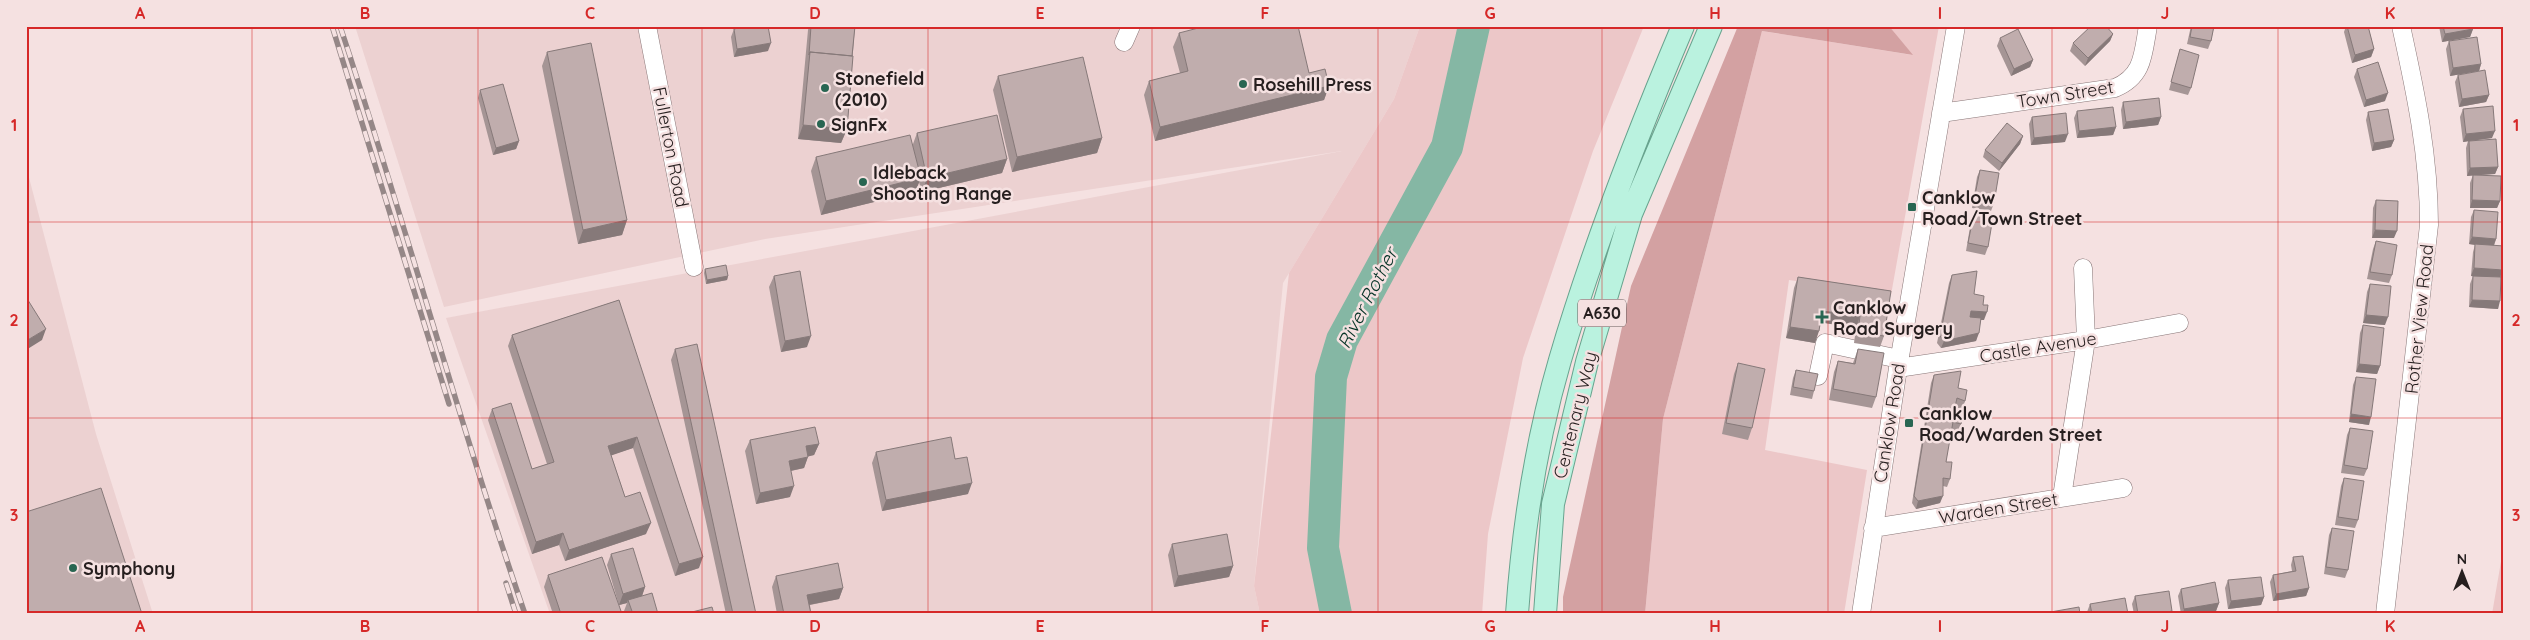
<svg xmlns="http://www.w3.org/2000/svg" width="2530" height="640" font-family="Quicksand,sans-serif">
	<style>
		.built { fill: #ecd1d1 }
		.green { fill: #ecc7c8 }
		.forest { fill: #d3a1a2 }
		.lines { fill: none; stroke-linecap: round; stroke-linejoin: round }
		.river { stroke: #85b7a4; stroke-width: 32 }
		.minor-casing { stroke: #897778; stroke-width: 19 }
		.major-casing { stroke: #68a38e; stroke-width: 24 }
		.minor { stroke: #fff; stroke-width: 18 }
		.major { stroke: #baf2df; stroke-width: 22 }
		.rail-casing { stroke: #958787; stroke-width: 5.5 }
		.rail { stroke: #f5e1e1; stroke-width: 4; stroke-dasharray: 11; stroke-linecap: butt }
		.wall { fill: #a59595 }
		.shaded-wall { fill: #867979 }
		.building { fill: #c0adad; stroke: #867979 }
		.grid { fill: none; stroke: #d62828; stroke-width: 1; stroke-opacity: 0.55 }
		.poi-dot { fill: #286652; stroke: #f5e1e1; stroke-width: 2 }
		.labels { text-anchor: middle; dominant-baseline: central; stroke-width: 5; stroke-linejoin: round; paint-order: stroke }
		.shield { fill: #f5e1e1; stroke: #645959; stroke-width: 1 }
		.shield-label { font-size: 16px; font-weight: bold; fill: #261f1f }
		.poi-label { font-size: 18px; font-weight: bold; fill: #261f1f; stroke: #f5e1e1; text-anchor: start }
		.street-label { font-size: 18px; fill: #261f1f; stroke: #f5e1e1 }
		.water-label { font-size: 19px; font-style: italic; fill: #043225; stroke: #f5e1e1 }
		.neatline { fill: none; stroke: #d62828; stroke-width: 2 }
		.grid-label { font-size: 16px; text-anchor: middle; font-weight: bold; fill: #d62828 }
	</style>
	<rect width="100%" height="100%" fill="#f5e1e1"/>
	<path class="built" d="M355,26H1420L1394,99L1283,283L1254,586L1260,614H550L446,318L1342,151L765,239L444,307Z
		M26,166L96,434L153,614H26Z"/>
	<path class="green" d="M1420,26H1644L1593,151L1523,358L1488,534L1482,614H1260L1254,586L1289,273L1394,99Z
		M1889,26H1939L1891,295L1789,280L1765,450L1867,470L1844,614H1645L1663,419L1762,31L1912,55Z
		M2504,544V614H2492Z"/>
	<path class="forest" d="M1738,26H1889L1913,55L1762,31L1663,419L1645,614H1563V597L1631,286Z"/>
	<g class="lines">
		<path class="river" d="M1336,614L1323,548L1331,377L1342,340L1447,147L1474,26"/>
		<defs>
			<path id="minor" d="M647,26L694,267
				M1124,42L1131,26
				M1941,113L2115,88C2144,76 2143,53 2148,26
				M1898,368L2086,340L2179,323
				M1818,376L1825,343L1899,359
				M2062,497L2086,340L2083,268
				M1873,528L2123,488
				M1861,614L1898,368L1956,26
				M2385,614L2429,225C2429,156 2416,94 2401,26"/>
			<path id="major" d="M1517,614C1523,529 1536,442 1560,360C1593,247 1637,135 1683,26
				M1545,614L1553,504L1587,362L1631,214L1711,26"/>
		</defs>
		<use href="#minor" class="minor-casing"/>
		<use href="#major" class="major-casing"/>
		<use href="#minor" class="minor"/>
		<use href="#major" class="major"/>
		<defs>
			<path id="rail" d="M332,26L449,404
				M340,26C405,221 458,420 525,614
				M506,583L516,614"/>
		</defs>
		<use href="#rail" class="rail-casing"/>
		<use href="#rail" class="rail"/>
	</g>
	<path class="wall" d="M809,26H855L847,129L841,143L798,139L808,30Z
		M2191,26H2214L2211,41L2208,49L2187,44Z
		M2346,26H2368L2374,49L2371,57L2352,63L2344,32Z
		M2439,26H2472L2473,29L2470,37L2442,42Z
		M734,29L768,51L734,57L731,37Z
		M1179,33L1309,73L1329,86L1324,100L1155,141L1144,95L1149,81L1180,73L1173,47Z
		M2113,34L2110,41L2085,66L2070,51L2073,43Z
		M2000,38L2033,60L2030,67L2011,76L1997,46Z
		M2449,41L2481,64L2479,71L2450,76L2446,49Z
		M2180,49L2191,88L2188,95L2169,90Z
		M547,52L627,220L622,235L578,244L542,66Z
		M2357,69L2385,101L2364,107L2354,77Z
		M2458,75L2489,95L2486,102L2459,107L2455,82Z
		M998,76L1102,138L1097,153L1012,172L993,90Z
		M480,90L519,141L516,149L493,155L478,98Z
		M2123,102L2161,117L2158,125L2123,129L2121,110Z
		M2463,109L2492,138L2476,140L2498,167L2495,174L2475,175L2500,201L2497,208H2470V183L2473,175L2467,176L2466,148L2468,141L2463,142L2460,117Z
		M2077,111L2116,127L2113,135L2077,138L2074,118Z
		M2368,112L2394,140L2391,147L2372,151L2366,120Z
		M2032,117L2065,142L2031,145L2029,124Z
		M917,133L1007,159L1002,173L922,192L919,182L915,192L821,215L811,171L816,157L913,144Z
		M2023,136L2020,144L1999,171L1983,157L1985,150Z
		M1980,170L1994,203L1991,211L1972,208L1977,177Z
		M2376,200L2394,238H2372L2373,208Z
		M2474,210L2496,239L2494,246L2501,277L2498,309L2469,307L2470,284L2473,276L2483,277L2471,276L2473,252L2475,245L2469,244L2471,217Z
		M1974,213L1988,247L1985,255L1966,251L1971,221Z
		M2376,241L2392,275L2389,283L2367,279L2373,249Z
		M705,269L728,276L727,280L706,284L704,273Z
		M1952,275L1974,294L1983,305L1984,320H1981L1976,341L1941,348L1937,343L1949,283Z
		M774,276L807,347L781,352L769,287Z
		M1798,277L1891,291L1884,336L1880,347L1854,343L1856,328L1820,322L1815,343L1786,338L1794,288Z
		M2370,284L2385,325L2363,323L2367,292Z
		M619,300L699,568L675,576L633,448L611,455L625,497L646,534L565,561L559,545L532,554L488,420L492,409L532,469L547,464L508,346L512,335Z
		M2363,325L2380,366L2377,374L2356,372L2360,333Z
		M675,349L756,614H726L671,360Z
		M1858,349L1876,397L1872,408L1829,400L1834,372L1838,361L1853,363Z
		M1738,363L1752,428L1748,440L1722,434L1734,374Z
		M1796,370L1814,391L1812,399L1790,395L1793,378Z
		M1934,375L1958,388L1965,401L1963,408L1961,424L1958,431L1951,430L1946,462L1950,479L1947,487L1943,486L1940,503L1916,509L1912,503L1931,383Z
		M2356,377L2369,425L2349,422L2353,385Z
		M2350,428L2367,469L2364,476L2341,473L2347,435Z
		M750,440L819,444L814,455L808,456L804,468L791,471L790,497L756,504L745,451Z
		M876,452L968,494L882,511L872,463Z
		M2344,478L2358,520L2355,528L2335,525L2341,486Z
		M2332,528L2348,570L2345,578L2324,574L2329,535Z
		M1172,544L1233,566L1229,577L1174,587L1168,555Z
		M611,554L645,587L642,596L658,614H625L624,611L627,603L619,605L607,565Z
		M2293,557L2309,588L2306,596L2273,601L2270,582L2273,575L2292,571L2291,565Z
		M548,575L622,614H553L544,587Z
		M776,576L843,588L839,599L810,605L811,614H777L772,587Z
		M2228,580L2264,597L2261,605L2228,609L2225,588Z
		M2181,589L2219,603L2216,611L2199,614H2181L2178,596Z
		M2135,596L2172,611L2171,614H2134L2132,604Z
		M2090,604L2128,614H2088L2087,612Z"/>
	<path class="shaded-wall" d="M725,26H738L724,29Z
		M769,26H780L769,28Z
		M2473,29L2470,37L2442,42L2445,34Z
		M2113,34L2110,41L2085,66L2088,58Z
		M771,43L768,51L734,57L737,49Z
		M2374,49L2371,57L2352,63L2355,55Z
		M2033,60L2030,67L2011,76L2014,69Z
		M2481,64L2479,71L2450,76L2453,68Z
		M1329,86L1324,100L1155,141L1160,127Z
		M2388,93L2385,101L2364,107L2366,100Z
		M2489,95L2486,102L2459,107L2462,99Z
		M2161,117L2158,125L2123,129L2126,122Z
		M803,125L847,129L841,143L798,139Z
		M2116,127L2113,135L2077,138L2079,131Z
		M2495,131L2492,138L2463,142L2466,134Z
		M2068,134L2065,142L2031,145L2034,138Z
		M2023,136L2020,144L1999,171L2002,163Z
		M1102,138L1097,153L1012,172L1017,157Z
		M2394,140L2391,147L2372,151L2374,143Z
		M519,141L516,149L493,155L496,148Z
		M1007,159L1002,173L922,192L927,178Z
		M2498,167L2495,174L2467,176L2470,168Z
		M921,178L915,192L821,215L826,201Z
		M2472,200L2500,201L2497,208H2470Z
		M627,220L622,235L578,244L583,230Z
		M2375,230L2397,231L2394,238H2372Z
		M2472,237L2496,239L2493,247L2469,244Z
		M2474,268L2503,270L2500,278L2471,276Z
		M728,276L727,280L706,284L707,280Z
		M2472,300L2500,301L2498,309L2469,307Z
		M1822,311L1860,316L1856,328L1818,322Z
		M1971,311L1987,312L1984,320L1968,319Z
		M2366,315L2388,317L2385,325L2363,323Z
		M1790,327L1819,331L1815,343L1786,338Z
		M46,329L42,340L26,350V341Z
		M1979,333L1976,341L1941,348L1944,341Z
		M811,336L807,347L781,352L785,341Z
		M2359,364L2380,366L2377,374L2356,372Z
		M2351,414L2371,417L2369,425L2349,422Z
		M637,437L633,448L604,458L608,446Z
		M819,444L814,455L802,458L806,446Z
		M808,457L804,468L785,472L789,461Z
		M972,483L968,494L882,511L886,500Z
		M794,486L790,497L756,504L760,493Z
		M1943,496L1940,503L1916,509L1918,501Z
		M651,523L646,534L565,561L569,550Z
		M563,533L559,545L532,554L536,542Z
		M703,557L699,568L675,576L679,564Z
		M1233,566L1229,577L1174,587L1178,576Z
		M645,587L641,599L628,600L627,603L619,605L623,594Z
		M843,588L839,599L803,606L807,595Z
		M2309,588L2306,596L2273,601L2276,594Z
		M2264,597L2261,605L2228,609L2231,601Z
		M2219,603L2216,611L2199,614H2183L2184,609Z
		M2172,611L2171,614H2157Z"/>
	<path class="building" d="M749,26H768L771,43L737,49L734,29Z
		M811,26H855L852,56L810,52L809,55Z
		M1206,26H1298L1309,73L1325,69L1329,86L1160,127L1149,81L1188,71L1179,33Z
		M2091,26H2106L2113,34L2088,58L2073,43Z
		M2192,26H2214L2211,41L2190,37Z
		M2347,26H2368L2374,49L2355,55Z
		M2443,26H2472L2473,29L2445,34Z
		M2018,29L2033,60L2014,69L2000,38Z
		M2477,37L2481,64L2453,68L2449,41Z
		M591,43L627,220L583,230L547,52Z
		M2180,49L2199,55L2191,88L2171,82Z
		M810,52L853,56L847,129L803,125Z
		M1083,57L1102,138L1017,157L998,76Z
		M2378,62L2388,93L2366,100L2357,69Z
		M2485,70L2489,95L2462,99L2458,75Z
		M503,84L519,141L496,148L480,90Z
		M2159,98L2161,117L2126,122L2123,102Z
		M2493,106L2495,131L2466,134L2463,109Z
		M2113,107L2116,127L2079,131L2077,111Z
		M2388,109L2394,140L2374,143L2368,112Z
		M2066,113L2068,134L2034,138L2032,117Z
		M997,115L1007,159L927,178L917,133Z
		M2007,123L2023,136L2002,163L1985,150Z
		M910,135L921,178L826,201L816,157Z
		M2496,139L2498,167L2470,168L2469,141Z
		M1980,170L1999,173L1994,203L1974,200Z
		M2473,175L2501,176L2500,201L2472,200Z
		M2376,200L2398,201L2397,231L2375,230Z
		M2474,210L2498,212L2496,239L2472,237Z
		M1974,213L1993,217L1988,247L1968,243Z
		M2376,241L2397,245L2392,275L2370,272Z
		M2475,244L2504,246L2503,270L2474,268Z
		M726,265L728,276L707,280L705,269Z
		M800,271L811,336L785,341L774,276Z
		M1977,271L1974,294L1984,296L1983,305H1988L1987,312L1971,311L1970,317L1981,318L1979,333L1944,341L1940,336L1952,275Z
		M2473,276L2501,277L2500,301L2472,300Z
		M1798,277L1891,291L1884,336L1858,332L1860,316L1822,311L1819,331L1790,327Z
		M2370,284L2391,286L2388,317L2366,315Z
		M26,297L46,329L26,341Z
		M619,300L703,557L679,564L637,437L608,446L625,497L640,492L651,523L569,550L563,533L536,542L492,409L511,403L532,469L554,462L512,335Z
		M2363,325L2384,328L2380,366L2359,364Z
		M697,344L756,614H733L675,349Z
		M1858,349L1884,353L1876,397L1833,389L1838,361L1855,364Z
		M1738,363L1765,369L1752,428L1726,423Z
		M1796,370L1818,374L1814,391L1793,387Z
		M1961,371L1958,388L1967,390L1965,401L1957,398L1955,407L1964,408L1961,424L1953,422L1946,462H1952L1950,479L1943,478V496L1918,501L1914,496L1934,375Z
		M2356,377L2376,379L2371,417L2351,414Z
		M815,427L819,444L806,446L808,457L789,461L794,486L760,493L750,440Z
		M2350,428L2373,431L2367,469L2344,465Z
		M951,437L955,459L967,457L972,483L886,500L876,452Z
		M2344,478L2364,481L2358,520L2338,517Z
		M101,488L142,614H26V512Z
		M2332,528L2354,531L2348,570L2326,567Z
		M1227,534L1233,566L1178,576L1172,544Z
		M633,548L645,587L623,594L611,554Z
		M2303,556L2309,588L2276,594L2273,575L2296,571L2293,557Z
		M602,557L622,614H561L548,575Z
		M838,563L843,588L807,595L811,614H784L776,576Z
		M2261,577L2264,597L2231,601L2228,580Z
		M2215,582L2219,603L2184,609L2181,589Z
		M2169,591L2172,611L2157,614H2138L2135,596Z
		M652,593L658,614H633L628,600Z
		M2125,598L2128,614H2092L2090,604Z
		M712,607L714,614H688V613Z
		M2079,607L2080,614H2045V613Z"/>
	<path class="grid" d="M252,26V614M478,26V614M702,26V614M928,26V614M1152,26V614M1378,26V614M1602,26V614M1828,26V614M2052,26V614M2278,26V614M26,222H2504M26,418H2504"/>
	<g class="poi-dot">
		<circle cx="1243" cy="84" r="5"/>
		<circle cx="825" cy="88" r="5"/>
		<circle cx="821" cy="124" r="5"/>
		<circle cx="863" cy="182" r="5"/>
		<rect x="1907" y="202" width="10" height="10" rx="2.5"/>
		<path d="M1819.5 309.5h5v5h5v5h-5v5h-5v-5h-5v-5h5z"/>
		<rect x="1904" y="418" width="10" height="10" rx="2.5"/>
		<circle cx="73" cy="568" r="5"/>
	</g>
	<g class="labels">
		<rect class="shield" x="1578" y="299.5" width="48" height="27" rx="4"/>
		<g class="shield-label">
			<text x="1602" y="313">A630</text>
		</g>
		<g class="poi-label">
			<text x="835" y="78">Stonefield<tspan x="835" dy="21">(2010)</tspan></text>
			<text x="1253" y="84">Rosehill Press</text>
			<text x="831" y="124">SignFx</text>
			<text x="873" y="172">Idleback<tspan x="873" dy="21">Shooting Range</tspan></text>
			<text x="1922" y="197">Canklow<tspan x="1922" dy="21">Road/Town Street</tspan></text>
			<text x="1833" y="307">Canklow<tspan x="1833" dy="21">Road Surgery</tspan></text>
			<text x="1919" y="413">Canklow<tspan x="1919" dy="21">Road/Warden Street</tspan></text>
			<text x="83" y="568">Symphony</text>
		</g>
		<g class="street-label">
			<text transform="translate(2065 94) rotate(-9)">Town Street</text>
			<text transform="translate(671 147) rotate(79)">Fullerton Road</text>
			<text transform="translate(2419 319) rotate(-84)">Rother View Road</text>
			<text transform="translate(2038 347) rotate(-9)">Castle Avenue</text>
			<text transform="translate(1575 415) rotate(-76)">Centenary Way</text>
			<text transform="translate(1889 423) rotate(-81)">Canklow Road</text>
			<text transform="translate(1998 508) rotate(-9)">Warden Street</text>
		</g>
		<g class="water-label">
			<text transform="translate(1367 298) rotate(-63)">River Rother</text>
		</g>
	</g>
	<rect width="2530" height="640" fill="none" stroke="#f5e1e1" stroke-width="55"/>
	<g transform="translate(2462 572)" stroke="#f5e1e1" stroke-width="4" paint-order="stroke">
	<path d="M0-4L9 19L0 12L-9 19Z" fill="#261f1f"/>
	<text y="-8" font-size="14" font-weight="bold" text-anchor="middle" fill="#261f1f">N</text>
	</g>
	<rect x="28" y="28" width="2474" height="584" class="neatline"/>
	<g class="grid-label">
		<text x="140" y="19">A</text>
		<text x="365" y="19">B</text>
		<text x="590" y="19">C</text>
		<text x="815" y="19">D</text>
		<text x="1040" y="19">E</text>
		<text x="1265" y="19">F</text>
		<text x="1490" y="19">G</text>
		<text x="1715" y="19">H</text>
		<text x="1940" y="19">I</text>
		<text x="2165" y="19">J</text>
		<text x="2390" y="19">K</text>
		<text x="14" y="131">1</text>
		<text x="2516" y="131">1</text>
		<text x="14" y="326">2</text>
		<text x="2516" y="326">2</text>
		<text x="14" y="521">3</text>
		<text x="2516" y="521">3</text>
		<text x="140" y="632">A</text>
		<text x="365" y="632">B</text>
		<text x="590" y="632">C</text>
		<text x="815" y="632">D</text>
		<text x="1040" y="632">E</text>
		<text x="1265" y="632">F</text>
		<text x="1490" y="632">G</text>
		<text x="1715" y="632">H</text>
		<text x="1940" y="632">I</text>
		<text x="2165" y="632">J</text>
		<text x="2390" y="632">K</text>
	</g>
</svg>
